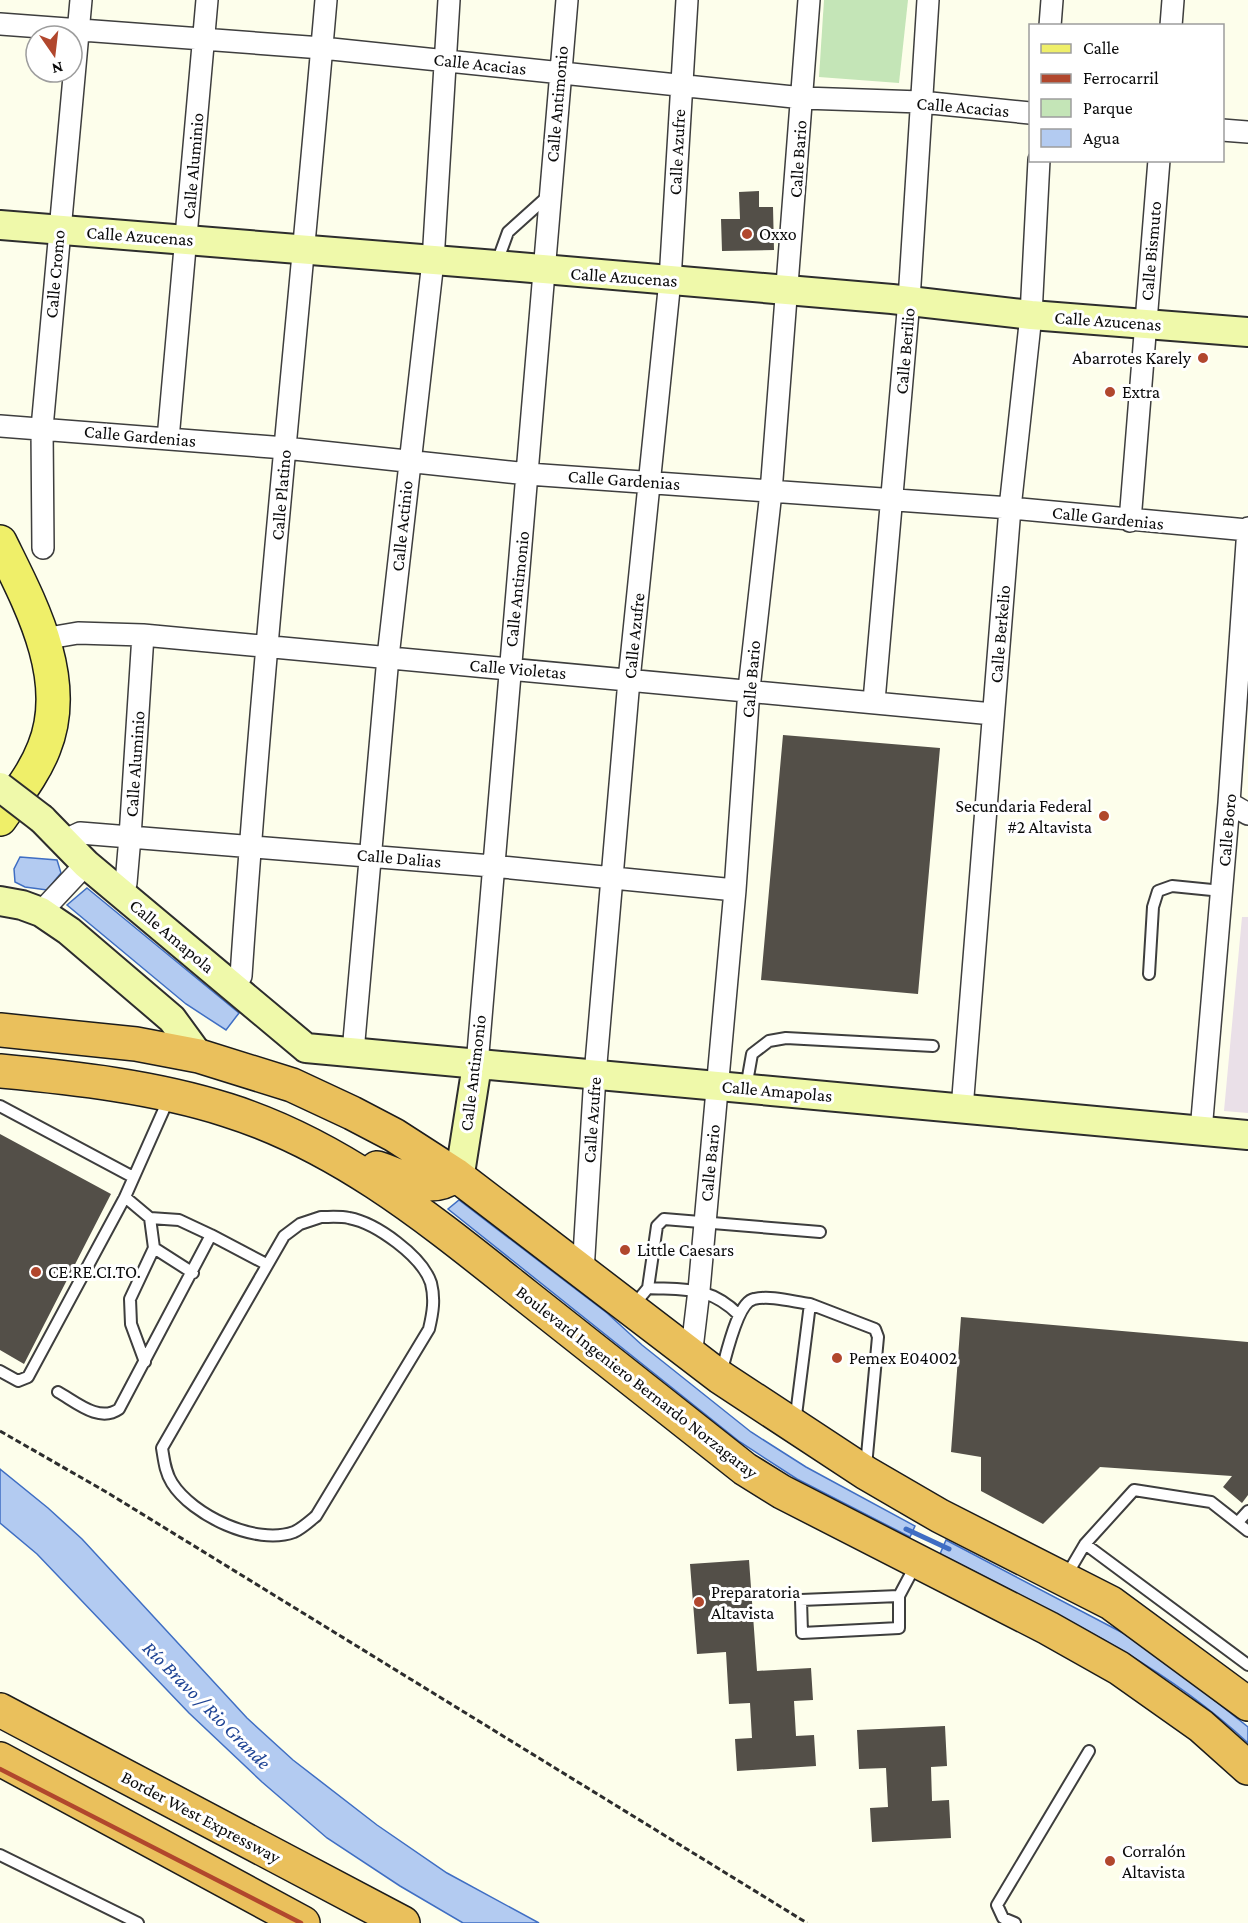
<svg xmlns="http://www.w3.org/2000/svg" width="1248" height="1923" font-family="'Crimson Pro',serif">
	<style>
		.industrial { fill: #eae0e8 }
		.green { fill: #c4e5b7 }
		.water { fill: #b3cbf1; stroke: #3f6ec3; stroke-width: 1.5 }
		.lines { fill: none; stroke-linecap: round; stroke-linejoin: round }
		.stream { stroke: #3f6ec3; stroke-width: 5 }
		.building { fill: #534f48 }
		.lane-casing { stroke: #3e3e3e; stroke-width: 14 }
		.street-casing { stroke: #3e3e3e; stroke-width: 24 }
		.secondary-casing { stroke: #2d2d2d; stroke-width: 32 }
		.primary-casing { stroke: #1c1c1c; stroke-width: 36 }
		.highway-casing { stroke: #1c1c1c; stroke-width: 36 }
		.path { stroke: #2d2d2d; stroke-width: 3; stroke-dasharray: 6 3; stroke-linecap: butt }
		.lane { stroke: #fff; stroke-width: 10 }
		.street { stroke: #fff; stroke-width: 21 }
		.secondary { stroke: #eff9aa; stroke-width: 28 }
		.primary { stroke: #efef69; stroke-width: 33 }
		.highway { stroke: #eac05c; stroke-width: 33 }
		.rail { stroke: #b1472d; stroke-width: 4.5 }
		.secondary-bridge-casing { stroke: #2d2d2d; stroke-width: 32; stroke-linecap: butt }
		.secondary-bridge { stroke: #eff9aa; stroke-width: 28 }
		.poi-dot { fill: #b1472d; stroke: #fff; stroke-width: 2 }
		.labels { text-anchor: middle; dominant-baseline: central; stroke-width: 6; stroke-linejoin: round; paint-order: stroke }
		.street-label { font-size: 18px; fill: #0b0b0b; stroke: #fff }
		.poi-label { font-size: 18px; fill: #0b0b0b; stroke: #fff; text-anchor: start }
		.water-label { font-size: 20px; font-style: italic; fill: #1e4394; stroke: #fff }
	</style>
	<rect width="100%" height="100%" fill="#fdfeeb"/>
	<path class="industrial" d="M1242,917H1248V1113L1224,1111Z"/>
	<path class="green" d="M824,0H908L899,83L819,77Z"/>
	<path class="water" d="M20,857L57,860L61,873L47,890L25,887L15,882L14,869Z
		M87,888L239,1013L226,1030L186,1004L67,905Z
		M459,1200L607,1313L642,1345L751,1432L806,1467L915,1526L910,1537L797,1479L740,1442L448,1209Z
		M0,1469L48,1508L82,1539L247,1718L293,1760L377,1825L447,1873L539,1923H463L400,1886L327,1838L262,1782L189,1713L37,1554L0,1523Z
		M946,1540L1123,1633L1169,1664L1248,1727V1743C1159,1660 1047,1609 940,1554Z"/>
	<g class="lines">
		<path class="stream" d="M906,1529L949,1549"/>
	</g>
	<path class="building" d="M759,191V207H773L774,250L722,251L721,219H740L739,192Z
		M783,735L940,748L918,994L761,980Z
		M0,1134L111,1194L24,1364L0,1350Z
		M961,1317L1248,1342V1495L1242,1503L1223,1487L1232,1476L1100,1467L1043,1524L981,1491V1457L951,1452Z
		M749,1560L757,1671L811,1668L813,1700L794,1701L796,1736L814,1735L816,1766L737,1771L735,1739L752,1738L750,1703L729,1704L726,1652L697,1654L690,1564Z
		M945,1726L947,1766L931,1767L932,1801L949,1800L951,1838L872,1842L870,1808L888,1807L886,1768L859,1769L857,1730Z"/>
	<g class="lines">
		<defs>
			<path id="lane" d="M496,265L508,232L548,196
				M1149,974L1153,907L1158,891L1172,886L1222,891
				M746,1088L752,1054L769,1041L786,1038L933,1046
				M0,1106L133,1177
				M321,1217C330,1217 340,1216 349,1218C376,1223 422,1256 431,1283C435,1299 433,1312 429,1329L316,1516C310,1521 301,1529 294,1532C256,1546 192,1515 172,1483C165,1472 164,1460 162,1448L284,1236L300,1224Z
				M211,1235L266,1264
				M154,1248L193,1273
				M648,1288L657,1226L664,1219L820,1232
				M810,1304L875,1329L878,1337L866,1466
				M633,1306L648,1288C686,1290 710,1286 739,1315
				M145,1362L131,1324L130,1299L154,1248L150,1218
				M0,1371L18,1381L28,1377L125,1197L169,1098
				M721,1373C726,1357 737,1302 754,1299C771,1295 794,1302 810,1304L795,1423
				M58,1392C76,1402 99,1423 119,1409L211,1235L179,1220L150,1218L125,1197
				M1238,1522L1248,1511
				M1085,1544L1248,1665
				M1065,1578L1085,1544L1134,1490L1211,1502L1248,1531
				M899,1596L801,1600L802,1633L899,1628V1596L916,1564
				M0,1855L138,1923
				M1015,1923L1003,1918L997,1905L1089,1751"/>
			<path id="street" d="M0,24L322,48L803,98L921,102L1030,113
				M1050,26L1052,0
				M1171,26L1173,0
				M1222,130L1248,132
				M0,426L285,448L528,474L1010,508L1248,530
				M168,439L207,0
				M1130,521L1159,160
				M43,548L42,428L81,0
				M43,639L78,633L143,635L993,714
				M874,701L909,300L928,0
				M1229,803L1248,814
				M63,841L80,833L492,866L735,890
				M121,893L126,883L130,837L143,635
				M41,912L86,864
				M233,988L241,976C263,650 298,325 326,0
				M353,1052L388,657L433,261L449,0
				M477,1065L567,0
				M962,1109L1010,508L1031,315L1039,160
				M1201,1131L1229,803L1248,528
				M583,1272L595,1075L629,680L670,280L687,0
				M691,1357L699,1290L735,890L749,689L771,492L809,0"/>
			<path id="secondary" d="M0,225L496,265L892,299L1031,315L1248,332
				M42,819L86,864L306,1048
				M0,901L22,905L41,912L69,931L172,1019L199,1056
				M306,1048L1248,1135
				M456,1175L461,1167L477,1065"/>
			<path id="primary" d="M0,542C30,603 72,679 44,748C34,774 16,796 0,819"/>
			<path id="highway" d="M0,1030L136,1044L199,1056L292,1085L352,1113L394,1135L456,1175L720,1377L866,1473L940,1516L1111,1603L1248,1704
				M0,1071C75,1078 155,1087 227,1110C342,1146 433,1222 525,1295C599,1353 672,1411 745,1469L782,1492L1048,1628L1119,1668L1201,1726L1248,1768
				M377,1168C405,1177 428,1195 456,1175
				M0,1710L403,1923
				M0,1759L303,1923"/>
		</defs>
		<use href="#lane" class="lane-casing"/>
		<use href="#street" class="street-casing"/>
		<use href="#secondary" class="secondary-casing"/>
		<use href="#primary" class="primary-casing"/>
		<use href="#highway" class="highway-casing"/>
		<path class="path" d="M0,1431L108,1493L807,1923"/>
		<use href="#lane" class="lane"/>
		<use href="#street" class="street"/>
		<use href="#secondary" class="secondary"/>
		<use href="#primary" class="primary"/>
		<use href="#highway" class="highway"/>
		<path class="rail" d="M0,1769L301,1923"/>
		<defs>
			<path id="secondary-bridge" d="M0,787L42,819"/>
		</defs>
		<use href="#secondary-bridge" class="secondary-bridge-casing"/>
		<use href="#secondary-bridge" class="secondary-bridge"/>
	</g>
	<g class="poi-dot">
		<circle cx="747" cy="234" r="6"/>
		<circle cx="1203" cy="358" r="6"/>
		<circle cx="1110" cy="392" r="6"/>
		<circle cx="1104" cy="816" r="6"/>
		<circle cx="625" cy="1250" r="6"/>
		<circle cx="36" cy="1272" r="6"/>
		<circle cx="837" cy="1358" r="6"/>
		<circle cx="699" cy="1602" r="6"/>
		<circle cx="1110" cy="1861" r="6"/>
	</g>
	<g class="labels">
		<g class="street-label">
			<text transform="translate(480 64) rotate(6)">Calle Acacias</text>
			<text transform="translate(557 104) rotate(-85)">Calle Antimonio</text>
			<text transform="translate(963 107) rotate(5)">Calle Acacias</text>
			<text transform="translate(677 152) rotate(-87)">Calle Azufre</text>
			<text transform="translate(798 159) rotate(-86)">Calle Bario</text>
			<text transform="translate(193 166) rotate(-85)">Calle Aluminio</text>
			<text transform="translate(140 236) rotate(4)">Calle Azucenas</text>
			<text transform="translate(1151 251) rotate(-85)">Calle Bismuto</text>
			<text transform="translate(55 274) rotate(-85)">Calle Cromo</text>
			<text transform="translate(624 277) rotate(4)">Calle Azucenas</text>
			<text transform="translate(1108 321) rotate(4)">Calle Azucenas</text>
			<text transform="translate(905 351) rotate(-85)">Calle Berilio</text>
			<text transform="translate(140 436) rotate(5)">Calle Gardenias</text>
			<text transform="translate(624 480) rotate(4)">Calle Gardenias</text>
			<text transform="translate(281 495) rotate(-85)">Calle Platino</text>
			<text transform="translate(1108 518) rotate(6)">Calle Gardenias</text>
			<text transform="translate(402 526) rotate(-84)">Calle Actinio</text>
			<text transform="translate(517 589) rotate(-84)">Calle Antimonio</text>
			<text transform="translate(1000 634) rotate(-85)">Calle Berkelio</text>
			<text transform="translate(634 636) rotate(-84)">Calle Azufre</text>
			<text transform="translate(518 669) rotate(5)">Calle Violetas</text>
			<text transform="translate(751 679) rotate(-85)">Calle Bario</text>
			<text transform="translate(135 764) rotate(-86)">Calle Aluminio</text>
			<text transform="translate(1227 830) rotate(-85)">Calle Boro</text>
			<text transform="translate(399 858) rotate(5)">Calle Dalias</text>
			<text transform="translate(172 936) rotate(40)">Calle Amapola</text>
			<text transform="translate(473 1073) rotate(-83)">Calle Antimonio</text>
			<text transform="translate(777 1091) rotate(5)">Calle Amapolas</text>
			<text transform="translate(592 1120) rotate(-86)">Calle Azufre</text>
			<text transform="translate(710 1163) rotate(-84)">Calle Bario</text>
			<text transform="translate(637 1382) rotate(38)">Boulevard Ingeniero Bernardo Norzagaray</text>
			<text transform="translate(201 1817) rotate(28)">Border West Expressway</text>
		</g>
		<g class="poi-label">
			<text x="759" y="234">Oxxo</text>
			<text x="1191" y="358" text-anchor="end">Abarrotes Karely</text>
			<text x="1122" y="392">Extra</text>
			<text x="1092" y="806" text-anchor="end">Secundaria Federal<tspan x="1092" dy="21">#2 Altavista</tspan></text>
			<text x="637" y="1250">Little Caesars</text>
			<text x="48" y="1272">CE.RE.CI.TO.</text>
			<text x="849" y="1358">Pemex E04002</text>
			<text x="711" y="1592">Preparatoria<tspan x="711" dy="21">Altavista</tspan></text>
			<text x="1122" y="1851">Corralón<tspan x="1122" dy="21">Altavista</tspan></text>
		</g>
		<g class="water-label">
			<text transform="translate(207 1705) rotate(45)">Río Bravo / Rio Grande</text>
		</g>
	</g>
	<rect x="1029" y="24" width="195" height="138" fill="#ffffff" stroke="#9d9d9d" stroke-width="1.5"/>
	<rect x="1041" y="44" width="30" height="9" fill="#efef69" stroke="#9d9d9d" stroke-width="1.5"/>
	<text x="1083" y="54" font-size="18" fill="#0b0b0b">Calle</text>
	<rect x="1041" y="74" width="30" height="9" fill="#b1472d" stroke="#9d9d9d" stroke-width="1.5"/>
	<text x="1083" y="84" font-size="18" fill="#0b0b0b">Ferrocarril</text>
	<rect x="1041" y="99" width="30" height="18" fill="#c4e5b7" stroke="#9d9d9d" stroke-width="1.5"/>
	<text x="1083" y="114" font-size="18" fill="#0b0b0b">Parque</text>
	<rect x="1041" y="129" width="30" height="18" fill="#b3cbf1" stroke="#9d9d9d" stroke-width="1.5"/>
	<text x="1083" y="144" font-size="18" fill="#0b0b0b">Agua</text>
	<g transform="translate(54 54) rotate(166)"><circle r="28" fill="#ffffff" stroke="#9d9d9d" stroke-width="1.5"/>
	<path d="M0-4.5L10 22L0 15L-10 22Z" fill="#b1472d"/>
	<text y="-9" font-size="16" font-weight="bold" text-anchor="middle" fill="#0b0b0b">N</text>
	</g>
</svg>
